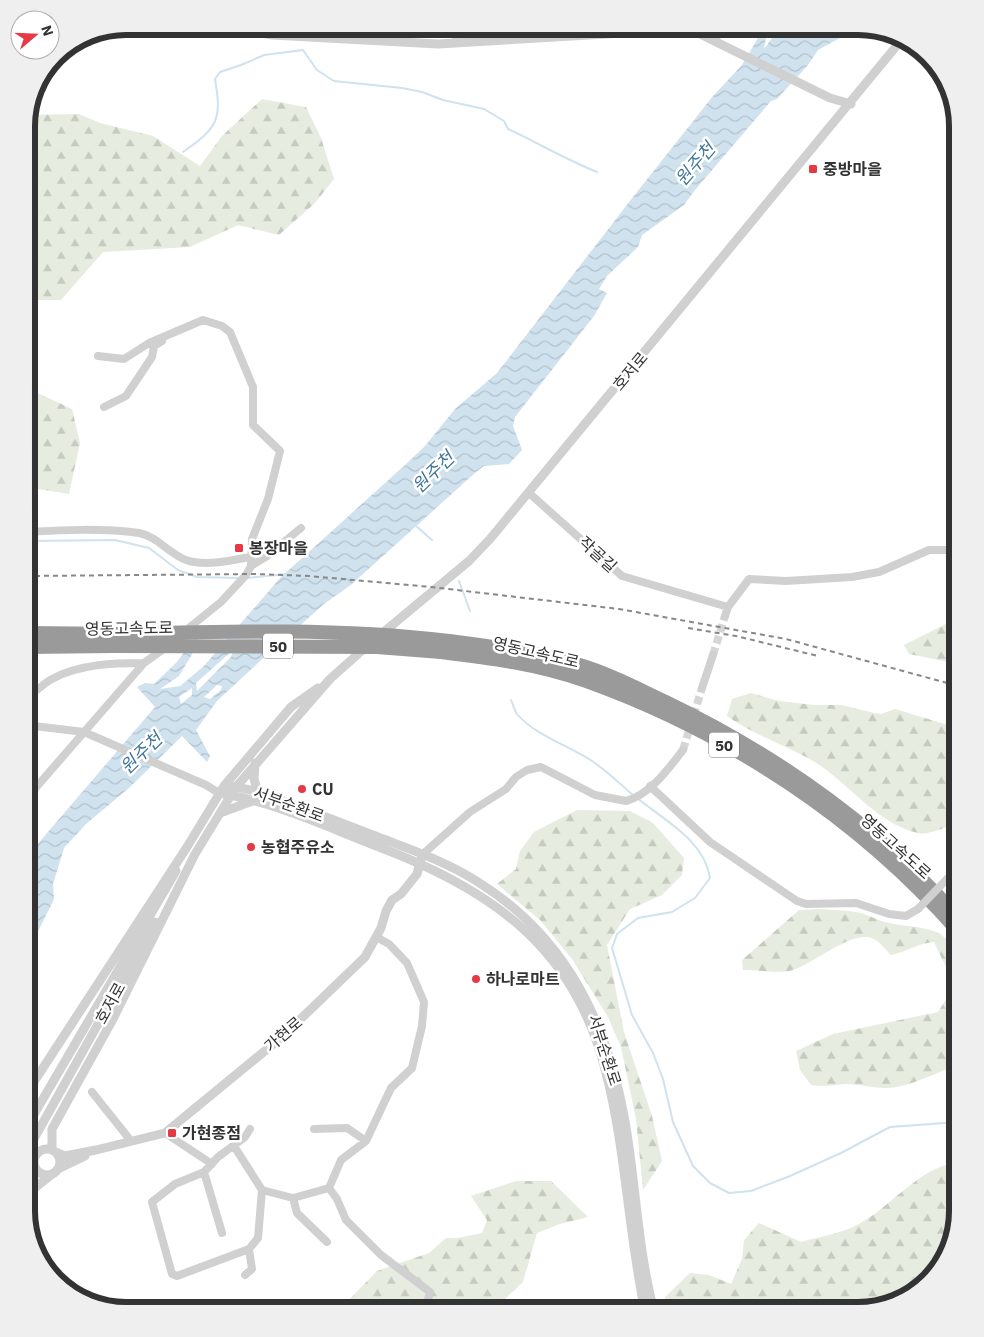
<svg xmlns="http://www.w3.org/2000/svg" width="984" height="1337" font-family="'IBM Plex Sans','Noto Sans KR',sans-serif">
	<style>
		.forest { fill: url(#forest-firs) }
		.water { fill: url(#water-waves); fill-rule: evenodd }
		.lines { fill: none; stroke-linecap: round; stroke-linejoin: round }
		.stream { stroke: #cfe2ee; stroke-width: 2 }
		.minor-tunnel { stroke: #d6d6d6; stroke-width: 8; stroke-dasharray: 8 4; stroke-linecap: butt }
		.minor { stroke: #d0d0d0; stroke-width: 8 }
		.tertiary { stroke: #d0d0d0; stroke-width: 9 }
		.motorway { stroke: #9a9a9a; stroke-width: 14 }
		.rail { stroke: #888; stroke-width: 2; stroke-dasharray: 5 4; stroke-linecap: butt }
		.minor-bridge { stroke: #d0d0d0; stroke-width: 8 }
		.motorway-bridge { stroke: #9a9a9a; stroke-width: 14 }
		.poi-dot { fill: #e63946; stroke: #fff; stroke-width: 2 }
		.labels { text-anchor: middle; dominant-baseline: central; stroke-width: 5; stroke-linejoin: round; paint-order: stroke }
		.shield { fill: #fff; stroke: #707070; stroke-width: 1 }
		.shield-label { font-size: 15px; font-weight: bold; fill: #333 }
		.poi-label { font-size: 16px; font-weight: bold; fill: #333; stroke: #fff; text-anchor: start }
		.street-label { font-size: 16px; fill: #333; stroke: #fff }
		.water-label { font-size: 18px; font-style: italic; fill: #3f7597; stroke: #fff }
		.rim { fill: none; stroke: #333; stroke-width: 6 }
	</style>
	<defs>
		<pattern id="forest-firs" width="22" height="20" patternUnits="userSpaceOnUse" patternTransform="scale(1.25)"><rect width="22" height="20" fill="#e6ecdf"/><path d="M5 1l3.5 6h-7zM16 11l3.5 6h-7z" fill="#c6cbc0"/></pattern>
		<pattern id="water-waves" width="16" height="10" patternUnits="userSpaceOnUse" patternTransform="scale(1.25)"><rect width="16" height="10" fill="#cfe2ee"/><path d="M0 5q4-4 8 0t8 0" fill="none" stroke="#b2c2cd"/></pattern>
	</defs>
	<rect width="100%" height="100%" fill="#fff"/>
	<path class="forest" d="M262,99L306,107L321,138L334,179L315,203L279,235L238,225L190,247L103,252L61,300H26L28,115L79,114L100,123L153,136L200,166L222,136Z
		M27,388L72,409L80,443L69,494L26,487Z
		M958,618V664L909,654L904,645Z
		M751,693L779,701L814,705H842L874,713L881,714L895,709L958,728V823C947,826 928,836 918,833C878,824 851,786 818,764C789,746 755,736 727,716L732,699Z
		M577,810L630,811L653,823L684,858L682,875L662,895L630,909L607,945L624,1032L652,1116L662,1161L643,1190L636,1119L621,1047L608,1017L572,959L540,920L497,884L516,869L520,851L534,832Z
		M818,909C831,910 844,910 856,912C868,914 878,921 889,923C923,930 952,923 958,968V1070L952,1067C931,1075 907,1088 885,1088C872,1088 859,1084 846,1084C834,1085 824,1087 811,1085L800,1070L796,1051L833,1034L938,1012L949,995L946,967L934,942C918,943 907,952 891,955C886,950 880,942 874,939C852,928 811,967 789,971C777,973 756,970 743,970L742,960L799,910Z
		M958,1162V1211L944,1261L908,1297L858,1311H669L665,1297L690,1273L709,1275L731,1284L742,1259L744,1240L759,1223L801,1242C818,1237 838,1234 853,1227C891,1209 915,1169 958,1162Z
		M516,1181H551L588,1217L560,1224L537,1233L523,1282L492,1311H472L470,1302L407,1301L402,1311H338L377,1271L429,1253L446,1238H457L482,1233L487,1220L471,1196Z"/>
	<path class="water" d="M765,26H768L764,49L781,26H850L838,39L818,50L808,65L777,99L771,101L695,190L684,205L642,235L638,247L607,276L599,289L607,293L594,316L515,417L513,426L522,450L509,464L484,466L476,472L352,584L324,604L259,662L217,701L196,730L210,756L207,762L182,736L129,788L86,824L64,848L53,884L54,899L26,956V857L29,853L26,851V842L36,846L155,707L137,687L145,683L154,684L176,663L200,632L194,651L179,676L160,689L180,686L203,667L281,577L405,465L425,446L455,409L497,373L633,197L713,96L742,65ZM233,650L231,657L197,691L196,683ZM217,685L222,686L221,690L210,699L204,697ZM192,688V695L181,704L179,697Z"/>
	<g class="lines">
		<path class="stream" d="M183,152C218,128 222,119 215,79L220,72L241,65L264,55L303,50L317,70L334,81L402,88L422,92L443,100L484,109L504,121L508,129C538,143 567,160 597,172
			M415,525L432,540
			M26,541L115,540L149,548L178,570L197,577L240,578
			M247,578L287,574
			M459,581L470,611
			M511,700C513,705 515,711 517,714C533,734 571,747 592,761C607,771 620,784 633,795
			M637,798C664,820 705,841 710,878L695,898L672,912L638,918L617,934L612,948L632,1015L653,1053L663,1079L673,1122L693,1166L710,1183L729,1193L751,1191L790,1176L841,1153L890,1127L958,1122"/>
		<path class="minor-tunnel" d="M713,655L725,616
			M683,750L702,688"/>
		<path class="minor" d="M714,40L725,26
			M454,43L465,26
			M98,356L124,359L149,343L203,320L222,326L230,332L253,387V425L280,451L268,499L252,539L251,566L246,575L221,602L185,631
			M104,407L126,396L152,357L154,346L162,341
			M529,493L622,576L728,607L725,616
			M26,532C63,530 102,528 139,533C157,536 169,554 186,560C206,567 230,560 251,557
			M251,566L267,556L301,528
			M728,607L749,579L786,581L852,577L879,572L929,550H958
			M702,688L713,655
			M26,696C39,691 42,684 52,679C79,664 114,663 144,663
			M26,725L84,732L206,785L219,793
			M650,786L710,842L797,901L806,904L856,903L889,914L906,916L918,909
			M26,799L144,663L165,648
			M423,854L470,812L506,789L516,777L527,770L541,767L595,795L626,801C650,795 669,768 683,750
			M948,878L958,871
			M92,1092L131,1141
			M250,1129L245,1137L218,1157L204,1172L175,1184L152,1202L172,1274L177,1276L249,1249L258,1238L262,1190
			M314,1129L347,1128L366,1141
			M165,1133L212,1164
			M234,1146L262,1190
			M204,1172L222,1233
			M329,1188L337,1199L346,1220L381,1255L430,1292L427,1303L422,1309
			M262,1190L293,1198L329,1188L341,1160L366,1141L391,1088L412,1068L422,1026L424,1002L407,963L389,944L376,937
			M293,1198L297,1213L327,1242
			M245,1275L252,1269L249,1249"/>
		<path class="tertiary" d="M223,26L272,35L438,44L674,30L696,32L830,98L851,104
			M379,636L469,561L490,539L903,38
			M255,763L254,779L258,792
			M224,786C251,787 275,798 300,807C326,817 352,827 378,837C412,850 447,862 478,882C568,938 609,1026 626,1127C636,1188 638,1250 654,1311
			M219,793C275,802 327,827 379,847C493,890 576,949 606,1073C626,1150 628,1232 645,1311
			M220,813L255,800
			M26,1094L187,847L224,786L291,707L318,688
			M26,1128L176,871
			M34 1162a13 13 0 1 1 26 0a13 13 0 1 1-26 0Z
			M52,1150V1129L113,1019L195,854L236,787L330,679L367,646
			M56,1152L65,1156L96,1150L165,1133L283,1036L365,957L381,928L386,911L392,900L401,894L417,874L421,859
			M26,1153L155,922
			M58,1169L85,1156
			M26,1181L34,1165
			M26,1195L51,1175"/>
		<path class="motorway" d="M26,633L124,634
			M449,641C495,647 542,653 586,667C614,676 640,690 666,702C776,755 872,822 954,913
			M26,647L114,646
			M441,652C490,658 539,664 586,681C728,732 859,818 958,931"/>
		<path class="rail" d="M26,576L256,574L309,576L431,587L619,609L786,639L958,686
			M688,628L736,636L818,656"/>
		<path class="minor-bridge" d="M918,909L948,878"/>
		<path class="motorway-bridge" d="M124,634C232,631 342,628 449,641
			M114,646L377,647L441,652"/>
	</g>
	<g class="poi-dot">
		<rect x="808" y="164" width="10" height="10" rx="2.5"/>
		<rect x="234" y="543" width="10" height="10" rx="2.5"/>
		<circle cx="302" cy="789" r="5"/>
		<circle cx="251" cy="847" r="5"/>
		<circle cx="476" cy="979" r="5"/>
		<rect x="167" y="1128" width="10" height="10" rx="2.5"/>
	</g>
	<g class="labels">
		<g class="shield">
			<rect x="263" y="633.5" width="30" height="25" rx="4"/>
			<rect x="709" y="732.5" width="30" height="25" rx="4"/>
		</g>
		<g class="shield-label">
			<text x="278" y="646">50</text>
			<text x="724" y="745">50</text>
		</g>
		<g class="poi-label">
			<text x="823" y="169">중방마을</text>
			<text x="249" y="548">봉장마을</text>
			<text x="312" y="789">CU</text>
			<text x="261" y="847">농협주유소</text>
			<text x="486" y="979">하나로마트</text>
			<text x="182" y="1133">가현종점</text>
		</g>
		<g class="street-label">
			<text transform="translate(630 371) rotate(-50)">호저로</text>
			<text transform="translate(598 554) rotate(42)">작골길</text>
			<text transform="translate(129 628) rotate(-1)">영동고속도로</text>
			<text transform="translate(536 652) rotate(13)">영동고속도로</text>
			<text transform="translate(289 804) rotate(20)">서부순환로</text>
			<text transform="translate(896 846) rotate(42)">영동고속도로</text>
			<text transform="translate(110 1003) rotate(-61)">호저로</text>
			<text transform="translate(283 1034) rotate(-41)">가현로</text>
			<text transform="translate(605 1050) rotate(72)">서부순환로</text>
		</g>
		<g class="water-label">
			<text transform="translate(695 164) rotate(-49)">원주천</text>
			<text transform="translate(433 472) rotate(-44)">원주천</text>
			<text transform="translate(141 753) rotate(-44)">원주천</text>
		</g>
	</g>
	<path d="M0 0H984V1337H0ZM126 35H858A91 91 0 0 1 949 126V1211A91 91 0 0 1 858 1302H126A91 91 0 0 1 35 1211V126A91 91 0 0 1 126 35Z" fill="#efefef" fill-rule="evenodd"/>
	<path class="rim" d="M126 35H858A91 91 0 0 1 949 126V1211A91 91 0 0 1 858 1302H126A91 91 0 0 1 35 1211V126A91 91 0 0 1 126 35Z"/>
	<g transform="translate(35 35) rotate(71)"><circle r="24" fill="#ffffff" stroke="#adadad"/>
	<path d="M0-4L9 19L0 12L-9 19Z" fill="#e63946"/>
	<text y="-8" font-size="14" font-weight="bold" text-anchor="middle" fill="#333333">N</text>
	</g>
</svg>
